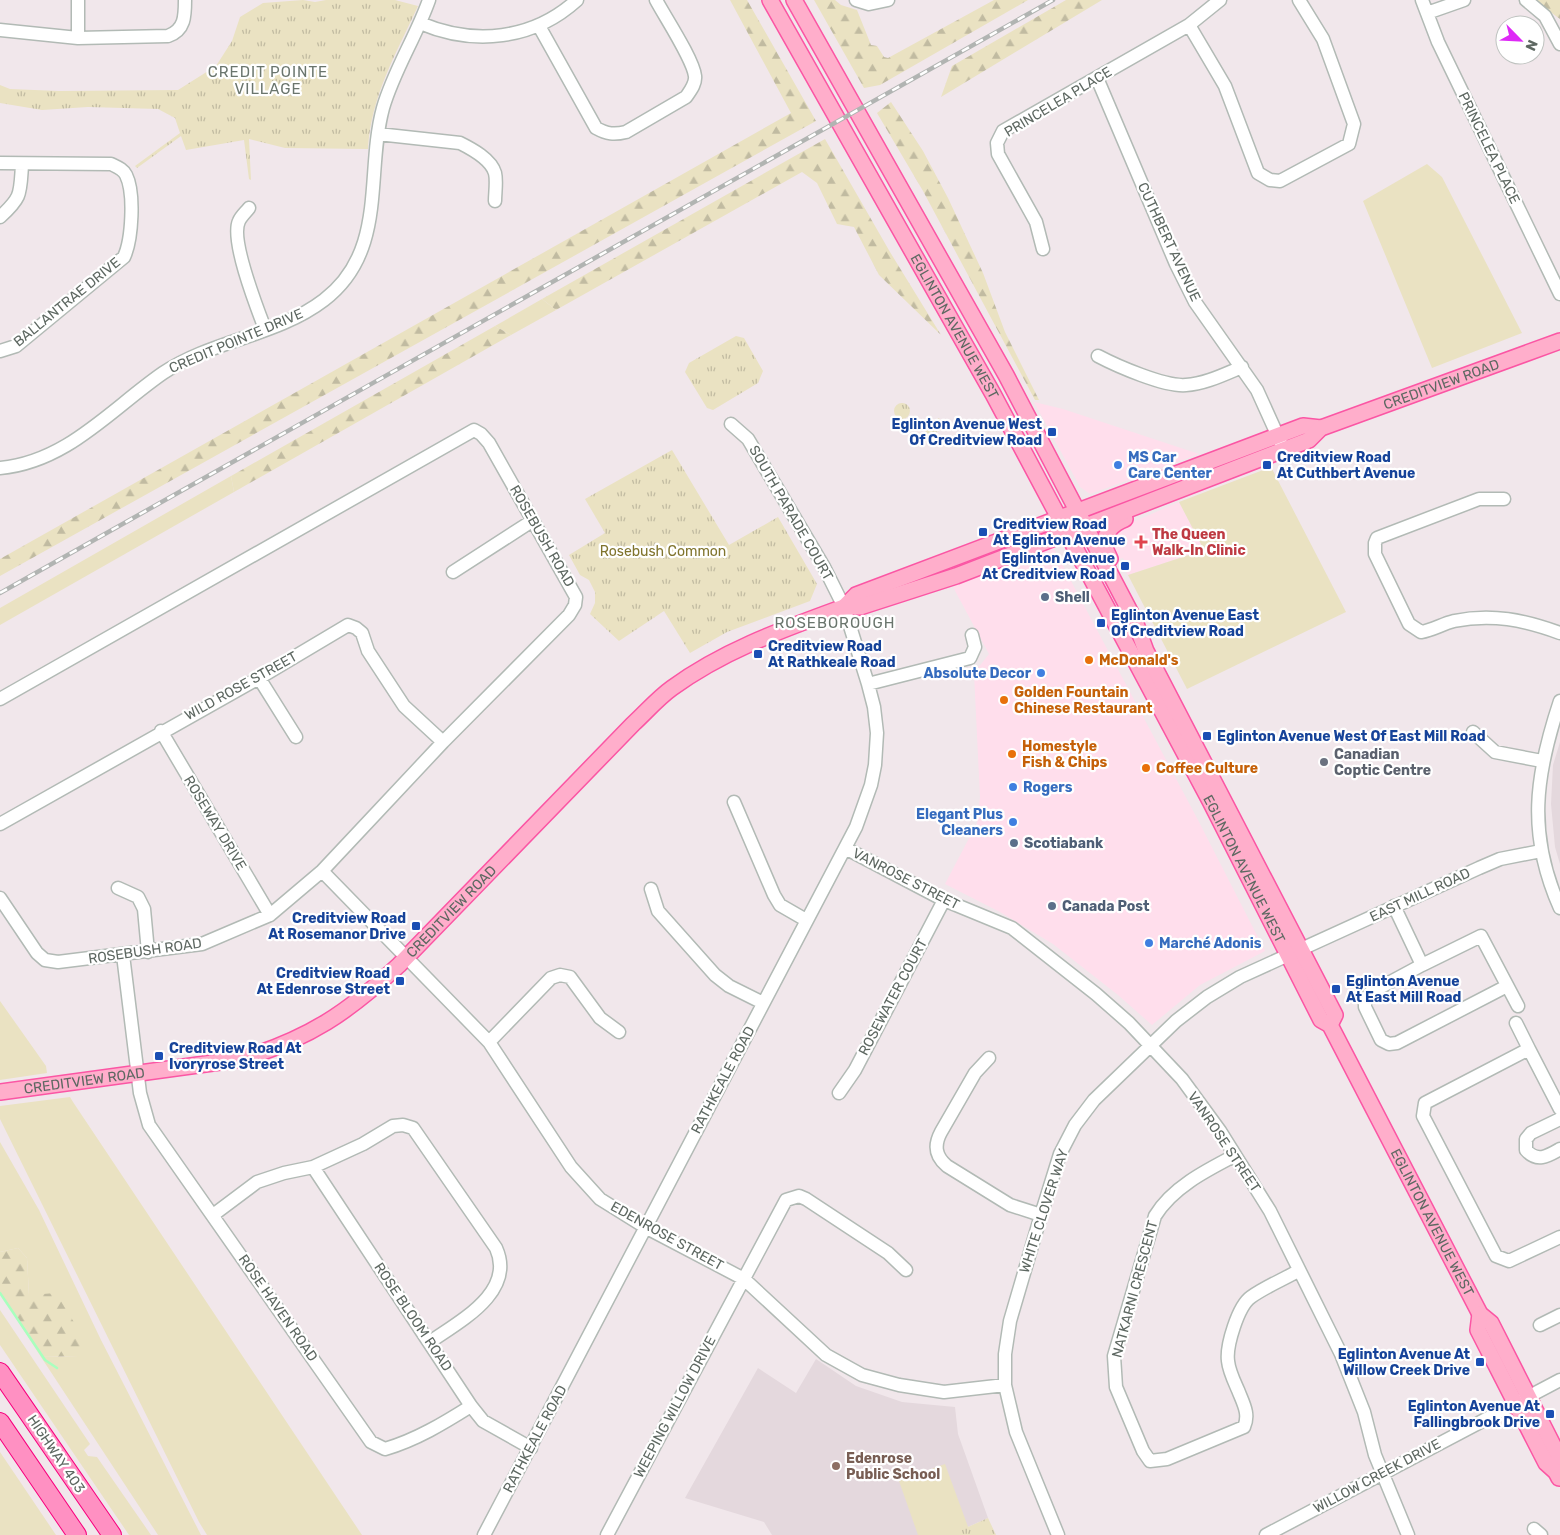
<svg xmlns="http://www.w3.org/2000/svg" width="1560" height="1535" font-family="Rubik,sans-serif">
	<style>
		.commercial { fill: #ffdeec }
		.education { fill: #e4d8dd }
		.grass { fill: #eae2c2 }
		.forest { fill: url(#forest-firs) }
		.park { fill: url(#park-tufts) }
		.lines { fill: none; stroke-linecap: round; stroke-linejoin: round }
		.stream { stroke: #a9ffbe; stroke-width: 2.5 }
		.minor-casing { stroke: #b2bab5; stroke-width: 15 }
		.major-casing { stroke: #fb56a4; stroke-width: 18 }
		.highway-casing { stroke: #f8007e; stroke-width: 20 }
		.minor { stroke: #fff; stroke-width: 12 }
		.major { stroke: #ffaecb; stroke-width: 15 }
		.highway { stroke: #ff90c2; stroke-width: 18 }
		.rail-casing { stroke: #b1b4b2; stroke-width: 4.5 }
		.rail { stroke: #fff; stroke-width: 2.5; stroke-dasharray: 8; stroke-linecap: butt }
		.transit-dot { fill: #1a4fb4; stroke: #fff; stroke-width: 2 }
		.shop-dot { fill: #3f7fe0; stroke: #fff; stroke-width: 2 }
		.health-dot { fill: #e0444e; stroke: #fff; stroke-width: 2 }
		.service-dot { fill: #5c6f8a; stroke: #fff; stroke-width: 2 }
		.food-dot { fill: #e8710a; stroke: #fff; stroke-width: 2 }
		.worship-dot { fill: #6b7280; stroke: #fff; stroke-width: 2 }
		.education-dot { fill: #8d6e63; stroke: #fff; stroke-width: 2 }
		.labels { text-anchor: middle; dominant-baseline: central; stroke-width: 4.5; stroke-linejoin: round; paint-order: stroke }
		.street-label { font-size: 14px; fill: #5e6862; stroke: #fff }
		.transit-label { font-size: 14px; font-weight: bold; fill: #164399; stroke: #fff; text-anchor: start }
		.shop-label { font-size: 14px; font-weight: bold; fill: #366cbe; stroke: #fff; text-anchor: start }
		.health-label { font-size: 14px; font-weight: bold; fill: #be3a42; stroke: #fff; text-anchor: start }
		.park-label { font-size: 14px; fill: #80742d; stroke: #fff }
		.service-label { font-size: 14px; font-weight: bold; fill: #4e5e75; stroke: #fff; text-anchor: start }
		.food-label { font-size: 14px; font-weight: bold; fill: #c56008; stroke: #fff; text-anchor: start }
		.worship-label { font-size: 14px; font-weight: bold; fill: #5b616d; stroke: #fff; text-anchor: start }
		.education-label { font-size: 14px; font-weight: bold; fill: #785e54; stroke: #fff; text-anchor: start }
		.neighbourhood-label { font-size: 15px; letter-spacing: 1px; fill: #6a756d; stroke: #fff }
	</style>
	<defs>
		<pattern id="forest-firs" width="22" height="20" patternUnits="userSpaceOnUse" patternTransform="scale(1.25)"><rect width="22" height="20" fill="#eae2c2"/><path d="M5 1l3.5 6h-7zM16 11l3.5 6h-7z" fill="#c1bba1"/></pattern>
		<pattern id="park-tufts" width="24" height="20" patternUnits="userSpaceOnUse" patternTransform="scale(1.25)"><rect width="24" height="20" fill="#eae2c2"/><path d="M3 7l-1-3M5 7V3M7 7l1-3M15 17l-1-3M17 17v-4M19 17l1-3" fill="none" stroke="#c1bba1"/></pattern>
	</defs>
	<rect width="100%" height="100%" fill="#f1e7eb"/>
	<path class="commercial" d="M1034,402L1063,409L1199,454L1090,494L1080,487Z
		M1179,502L1204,550L1128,575L1125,570L1128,568L1123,558L1119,559L1113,542L1115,533L1126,525Z
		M1048,548L1054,549L1198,820L1265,951L1200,985L1152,1025L1118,995L1053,944L1000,912L945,884L977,823L980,797L974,673L989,654L953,587Z"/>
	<path class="education" d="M1560,742V864L1555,847L1551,804L1553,765Z
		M816,1359L856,1386L902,1402L955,1407L958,1434L988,1518L950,1535H772L764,1522L685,1498L758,1368L796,1393Z"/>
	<path class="grass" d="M1427,164L1442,177L1522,333L1432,368L1363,201Z
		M542,299L556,310L511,335L495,326Z
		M1271,467L1346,612L1187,689L1128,575L1204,550L1179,502Z
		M231,476L234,492L0,625V608Z
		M0,1001L46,1066L47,1073L0,1080Z
		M70,1097L73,1102L362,1535H207L199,1522L0,1119V1106Z
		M0,1142L39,1210L101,1340L201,1535H158L41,1357L78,1356L29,1295L27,1258L18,1248L0,1252Z
		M0,1310L90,1444L84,1450L88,1456L97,1457L151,1535H129L0,1345Z
		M0,1452L56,1535H0Z
		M945,1464L971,1535H918L899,1481Z"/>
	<path class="forest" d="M730,0H747L816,121L0,576V559L791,113Z
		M814,0H835L841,5L857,10L871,45L877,46L884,57L888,58L994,0H1028L880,85L864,88Z
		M1066,0H1102L941,97L952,66Z
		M1534,0H1560V19Z
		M891,102L923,151L948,198L983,273L1005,332L1039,400H1035L923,191L877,113Z
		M825,139L890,252L941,335L879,275L854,227L837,224L817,183L802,172L556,310L542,299Z
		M495,326L511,335L234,492L231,476Z
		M18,1248L27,1258L29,1295L56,1293L83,1337L78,1356L41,1357L0,1293V1252Z"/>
	<path class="park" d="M303,0L315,2L326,0H395L418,6C396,54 371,96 368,149L285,148L249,139L251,180L249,179L244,140L186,150L181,136L137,168L135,166L180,133L175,118L158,109L88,107L42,110L0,103V85L10,89L59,91L178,90L216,66L232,41L240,17L263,3Z
		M736,336L744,338L763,371L758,383L713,410L707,408L685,372L689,363Z
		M894 411a8 8 0 1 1 16 0a8 8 0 1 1-16 0Z
		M939,418L941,423L939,431L931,435L927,434L922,427Z
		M672,450L729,545L778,517L817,584L810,601L727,632L690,653L664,611L619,641L590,614L595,603V592L589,580L580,575L569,555L605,533L585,499Z
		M988,1518L996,1535H950Z"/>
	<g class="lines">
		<path class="stream" d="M0,1293L45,1360L57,1368"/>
		<defs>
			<path id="minor" d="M78,0V38
				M856,0L869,4L888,0
				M1422,0L1438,42L1560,294
				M1526,0L1545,16L1560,44
				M1427,13L1464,0
				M420,23C474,46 533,40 577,0
				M1189,25L1225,86L1258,173L1270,180L1280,181L1349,144L1354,124L1323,39L1299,0
				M539,26L596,128C607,134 614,135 626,132L686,97C690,91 696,84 695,76C693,59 665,17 656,0
				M0,30L78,38L168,36C185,30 185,16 185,0
				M1097,78L1176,264L1195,302L1257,390L1281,443
				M378,134L460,143C472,149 491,159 495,173C497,181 495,193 495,201
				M0,163L111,164C117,167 123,169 126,175C135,193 132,240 124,257L16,346L0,351
				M249,208C246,212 241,216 239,221C230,239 257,308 265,329
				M0,217C22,197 20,194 22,165
				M1043,249L1036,222L998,154L997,143L1003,131L1189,25L1220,0
				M1098,356C1117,366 1165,387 1186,385C1205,384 1225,374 1242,367
				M0,468C67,462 111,409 163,373C212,340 277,336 324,300C388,251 365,174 383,108C394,70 416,37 429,0
				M1504,499H1479L1377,538L1375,543V554L1409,624L1421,632C1433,630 1442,624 1454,621C1492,613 1524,620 1560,633
				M453,572L532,521
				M259,678L296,737
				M868,684L970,658L975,647L972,635
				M0,699L474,430L481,434L489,443L576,597L575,605L569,615L443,742L322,871L270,915L202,944L58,962L45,960L37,953L0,898
				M1560,701C1535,776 1527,834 1560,908
				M161,731L270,915
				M1473,732L1495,752L1542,761
				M734,802L774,895L780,905L806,920
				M0,824L259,678L348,625L356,628L362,633L368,651L404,706L443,742
				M845,848L944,900L1012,928L1096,994L1129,1023L1182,1079L1220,1131L1270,1211L1341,1354L1364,1412L1375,1455L1408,1535
				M322,871L489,1042L571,1167L600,1199L645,1227L744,1279L826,1355L862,1375L899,1385L944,1392L1005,1385
				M118,888L138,897L144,909L148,952
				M651,889L658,911L715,975L729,986L763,1003
				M1394,906L1422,965L1370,993L1365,1001V1007L1381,1040L1389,1044L1397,1043L1507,986
				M123,955L140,1093L149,1125L371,1442L385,1449C416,1440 444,1423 471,1406
				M1422,965L1481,936L1518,1006
				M1516,1023L1529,1049
				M489,1042L551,978L560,975L570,977L600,1018L619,1032
				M989,1058L975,1073L941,1132C934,1145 935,1156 947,1166L1010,1205L1041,1215
				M839,1093L855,1070L944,900
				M1560,1109L1529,1049L1425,1103L1423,1116L1496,1256L1509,1261L1560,1237
				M1560,1119L1531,1133L1526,1139V1150C1537,1163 1548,1156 1560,1149
				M1234,1156C1205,1171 1172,1188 1155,1216L1114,1356L1116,1387L1143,1451L1150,1461L1167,1459L1244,1427C1250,1414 1243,1403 1238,1390C1234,1381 1229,1371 1228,1361C1226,1346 1238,1306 1251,1297C1265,1287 1282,1280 1298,1271
				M313,1167L471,1406L483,1421L531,1448
				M213,1215L257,1182L284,1173L313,1167L363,1144L393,1126L403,1125L413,1128L496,1248C516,1292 460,1321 430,1342
				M1540,1325L1560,1315
				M1534,1529L1541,1535
				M484,1535L845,848L856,827L871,785L875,765L877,733L874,707L868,684L844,607L824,567L748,439L731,424
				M607,1535L786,1200L799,1196L806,1199L888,1253L906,1270
				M1058,1535L1016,1432L1005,1385V1354L1010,1321L1041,1215L1060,1154L1075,1125L1094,1100L1176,1021L1207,997L1240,977L1479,868L1500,859L1541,851
				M1266,1535L1560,1380"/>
			<g id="major">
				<path id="s1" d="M770,0L993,394L1210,801L1321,1020L1330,1025L1480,1314L1491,1323L1558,1455L1556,1472"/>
				<path d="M794,0L1006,375L1135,621L1146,651L1335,1015L1330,1025"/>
				<path d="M1110,559L1104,546C1105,532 1112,524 1125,519"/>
				<path d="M844,607L856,595L1303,426L1321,428"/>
				<path id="s2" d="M0,1092L242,1059C310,1038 347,1013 399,965L633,724C646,712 658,698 672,688C724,650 784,629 844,607H860L956,576L1309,440L1321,428L1560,341"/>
				<path d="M1480,1314L1478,1330L1546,1463L1556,1472L1559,1478"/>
			</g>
			<path id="highway" d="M0,1372L112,1535
				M0,1422L77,1535"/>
		</defs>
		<use href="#minor" class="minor-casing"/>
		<use href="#major" class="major-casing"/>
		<use href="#highway" class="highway-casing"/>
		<use href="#minor" class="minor"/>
		<use href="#major" class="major"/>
		<use href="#highway" class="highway"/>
		<defs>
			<path id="rail" d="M0,593L1053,0"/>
		</defs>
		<use href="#rail" class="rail-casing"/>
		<use href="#rail" class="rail"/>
	</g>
	<g class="transit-dot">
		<rect x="1047" y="427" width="10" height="10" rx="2.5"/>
		<rect x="1262" y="460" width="10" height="10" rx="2.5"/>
		<rect x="978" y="527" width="10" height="10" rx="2.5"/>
		<rect x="1120" y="561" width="10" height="10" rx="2.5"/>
		<rect x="1096" y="618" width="10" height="10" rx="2.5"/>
		<rect x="753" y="649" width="10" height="10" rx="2.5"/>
		<rect x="1202" y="731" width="10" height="10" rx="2.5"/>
		<rect x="411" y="921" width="10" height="10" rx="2.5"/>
		<rect x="395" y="976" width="10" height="10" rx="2.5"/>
		<rect x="1331" y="984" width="10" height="10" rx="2.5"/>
		<rect x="154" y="1051" width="10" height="10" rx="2.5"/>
		<rect x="1475" y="1357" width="10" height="10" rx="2.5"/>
		<rect x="1545" y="1409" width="10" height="10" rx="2.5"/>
	</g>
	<g class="shop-dot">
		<circle cx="1118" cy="465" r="5"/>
		<circle cx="1041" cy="673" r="5"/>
		<circle cx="1013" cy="787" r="5"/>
		<circle cx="1013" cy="822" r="5"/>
		<circle cx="1149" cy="943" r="5"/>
	</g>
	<path class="health-dot" d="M1138.5 534.5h5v5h5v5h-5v5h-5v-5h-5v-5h5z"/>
	<g class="service-dot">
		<circle cx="1045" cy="597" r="5"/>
		<circle cx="1014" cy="843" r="5"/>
		<circle cx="1052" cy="906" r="5"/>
	</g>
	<g class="food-dot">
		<circle cx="1089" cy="660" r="5"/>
		<circle cx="1004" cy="700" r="5"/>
		<circle cx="1012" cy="754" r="5"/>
		<circle cx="1146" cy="768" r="5"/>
	</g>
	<circle class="worship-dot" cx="1324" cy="762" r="5"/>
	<circle class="education-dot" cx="836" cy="1466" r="5"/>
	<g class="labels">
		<g class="street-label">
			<text transform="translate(1058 102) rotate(-31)">PRINCELEA PLACE</text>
			<text transform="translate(1489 148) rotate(64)">PRINCELEA PLACE</text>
			<text transform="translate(1169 242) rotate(65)">CUTHBERT AVENUE</text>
			<text transform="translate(67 302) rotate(-39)">BALLANTRAE DRIVE</text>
			<text stroke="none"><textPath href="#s1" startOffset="375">EGLINTON AVENUE WEST</textPath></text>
			<text transform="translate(236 341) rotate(-23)">CREDIT POINTE DRIVE</text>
			<text stroke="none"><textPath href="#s2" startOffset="1649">CREDITVIEW ROAD</textPath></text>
			<text transform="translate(791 513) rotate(60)">SOUTH PARADE COURT</text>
			<text transform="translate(542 536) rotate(60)">ROSEBUSH ROAD</text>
			<text transform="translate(241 686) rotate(-29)">WILD ROSE STREET</text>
			<text transform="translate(215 823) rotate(59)">ROSEWAY DRIVE</text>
			<text stroke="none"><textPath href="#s1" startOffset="990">EGLINTON AVENUE WEST</textPath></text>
			<text transform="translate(906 879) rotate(27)">VANROSE STREET</text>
			<text transform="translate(1420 895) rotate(-25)">EAST MILL ROAD</text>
			<text stroke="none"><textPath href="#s2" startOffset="504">CREDITVIEW ROAD</textPath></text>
			<text transform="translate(145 951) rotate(-8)">ROSEBUSH ROAD</text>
			<text transform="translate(893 997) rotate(-62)">ROSEWATER COURT</text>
			<text transform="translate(723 1080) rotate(-62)">RATHKEALE ROAD</text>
			<text stroke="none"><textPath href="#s2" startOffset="85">CREDITVIEW ROAD</textPath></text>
			<text transform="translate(1224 1142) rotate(56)">VANROSE STREET</text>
			<text transform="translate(1044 1211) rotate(-72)">WHITE CLOVER WAY</text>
			<text stroke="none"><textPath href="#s1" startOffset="1392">EGLINTON AVENUE WEST</textPath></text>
			<text transform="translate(667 1236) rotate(29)">EDENROSE STREET</text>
			<text transform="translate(1135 1289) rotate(-75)">NATKARNI CRESCENT</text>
			<text transform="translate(278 1308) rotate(55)">ROSE HAVEN ROAD</text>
			<text transform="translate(413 1317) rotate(56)">ROSE BLOOM ROAD</text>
			<text transform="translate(675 1407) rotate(-62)">WEEPING WILLOW DRIVE</text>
			<text transform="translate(535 1439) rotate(-62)">RATHKEALE ROAD</text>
			<text transform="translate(56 1454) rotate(56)">HIGHWAY 403</text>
			<text transform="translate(1377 1476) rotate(-28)">WILLOW CREEK DRIVE</text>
		</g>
		<g class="transit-label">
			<text x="1042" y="424" text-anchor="end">Eglinton Avenue West<tspan x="1042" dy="16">Of Creditview Road</tspan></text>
			<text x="1277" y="457">Creditview Road<tspan x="1277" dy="16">At Cuthbert Avenue</tspan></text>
			<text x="993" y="524">Creditview Road<tspan x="993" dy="16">At Eglinton Avenue</tspan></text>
			<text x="1115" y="558" text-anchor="end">Eglinton Avenue<tspan x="1115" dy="16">At Creditview Road</tspan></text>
			<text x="1111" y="615">Eglinton Avenue East<tspan x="1111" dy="16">Of Creditview Road</tspan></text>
			<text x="768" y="646">Creditview Road<tspan x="768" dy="16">At Rathkeale Road</tspan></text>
			<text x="1217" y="736">Eglinton Avenue West Of East Mill Road</text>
			<text x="406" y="918" text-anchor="end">Creditview Road<tspan x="406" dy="16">At Rosemanor Drive</tspan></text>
			<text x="390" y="973" text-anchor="end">Creditview Road<tspan x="390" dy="16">At Edenrose Street</tspan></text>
			<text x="1346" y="981">Eglinton Avenue<tspan x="1346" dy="16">At East Mill Road</tspan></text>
			<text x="169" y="1048">Creditview Road At<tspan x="169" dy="16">Ivoryrose Street</tspan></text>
			<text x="1470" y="1354" text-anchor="end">Eglinton Avenue At<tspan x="1470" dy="16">Willow Creek Drive</tspan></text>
			<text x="1540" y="1406" text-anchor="end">Eglinton Avenue At<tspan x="1540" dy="16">Fallingbrook Drive</tspan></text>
		</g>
		<g class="shop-label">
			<text x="1128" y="457">MS Car<tspan x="1128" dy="16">Care Center</tspan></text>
			<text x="1031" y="673" text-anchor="end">Absolute Decor</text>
			<text x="1023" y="787">Rogers</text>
			<text x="1003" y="814" text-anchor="end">Elegant Plus<tspan x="1003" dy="16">Cleaners</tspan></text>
			<text x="1159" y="943">Marché Adonis</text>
		</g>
		<g class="health-label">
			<text x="1152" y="534">The Queen<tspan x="1152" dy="16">Walk-In Clinic</tspan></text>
		</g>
		<g class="park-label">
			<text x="663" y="551">Rosebush Common</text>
		</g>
		<g class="service-label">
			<text x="1055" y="597">Shell</text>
			<text x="1024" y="843">Scotiabank</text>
			<text x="1062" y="906">Canada Post</text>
		</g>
		<g class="food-label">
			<text x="1099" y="660">McDonald's</text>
			<text x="1014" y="692">Golden Fountain<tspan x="1014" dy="16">Chinese Restaurant</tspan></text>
			<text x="1022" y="746">Homestyle<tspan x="1022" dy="16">Fish &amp; Chips</tspan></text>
			<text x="1156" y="768">Coffee Culture</text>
		</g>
		<g class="worship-label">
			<text x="1334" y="754">Canadian<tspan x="1334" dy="16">Coptic Centre</tspan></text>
		</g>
		<g class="education-label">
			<text x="846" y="1458">Edenrose<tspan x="846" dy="16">Public School</tspan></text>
		</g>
		<g class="neighbourhood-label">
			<text x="268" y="72">CREDIT POINTE<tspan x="268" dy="17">VILLAGE</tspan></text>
			<text x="835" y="623">ROSEBOROUGH</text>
		</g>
	</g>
	<g transform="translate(1520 40) rotate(114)"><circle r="24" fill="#ffffff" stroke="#bfc3c0"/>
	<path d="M0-4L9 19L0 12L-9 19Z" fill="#de29f6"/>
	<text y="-8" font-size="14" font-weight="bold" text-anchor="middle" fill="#5e6862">N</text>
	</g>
</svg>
